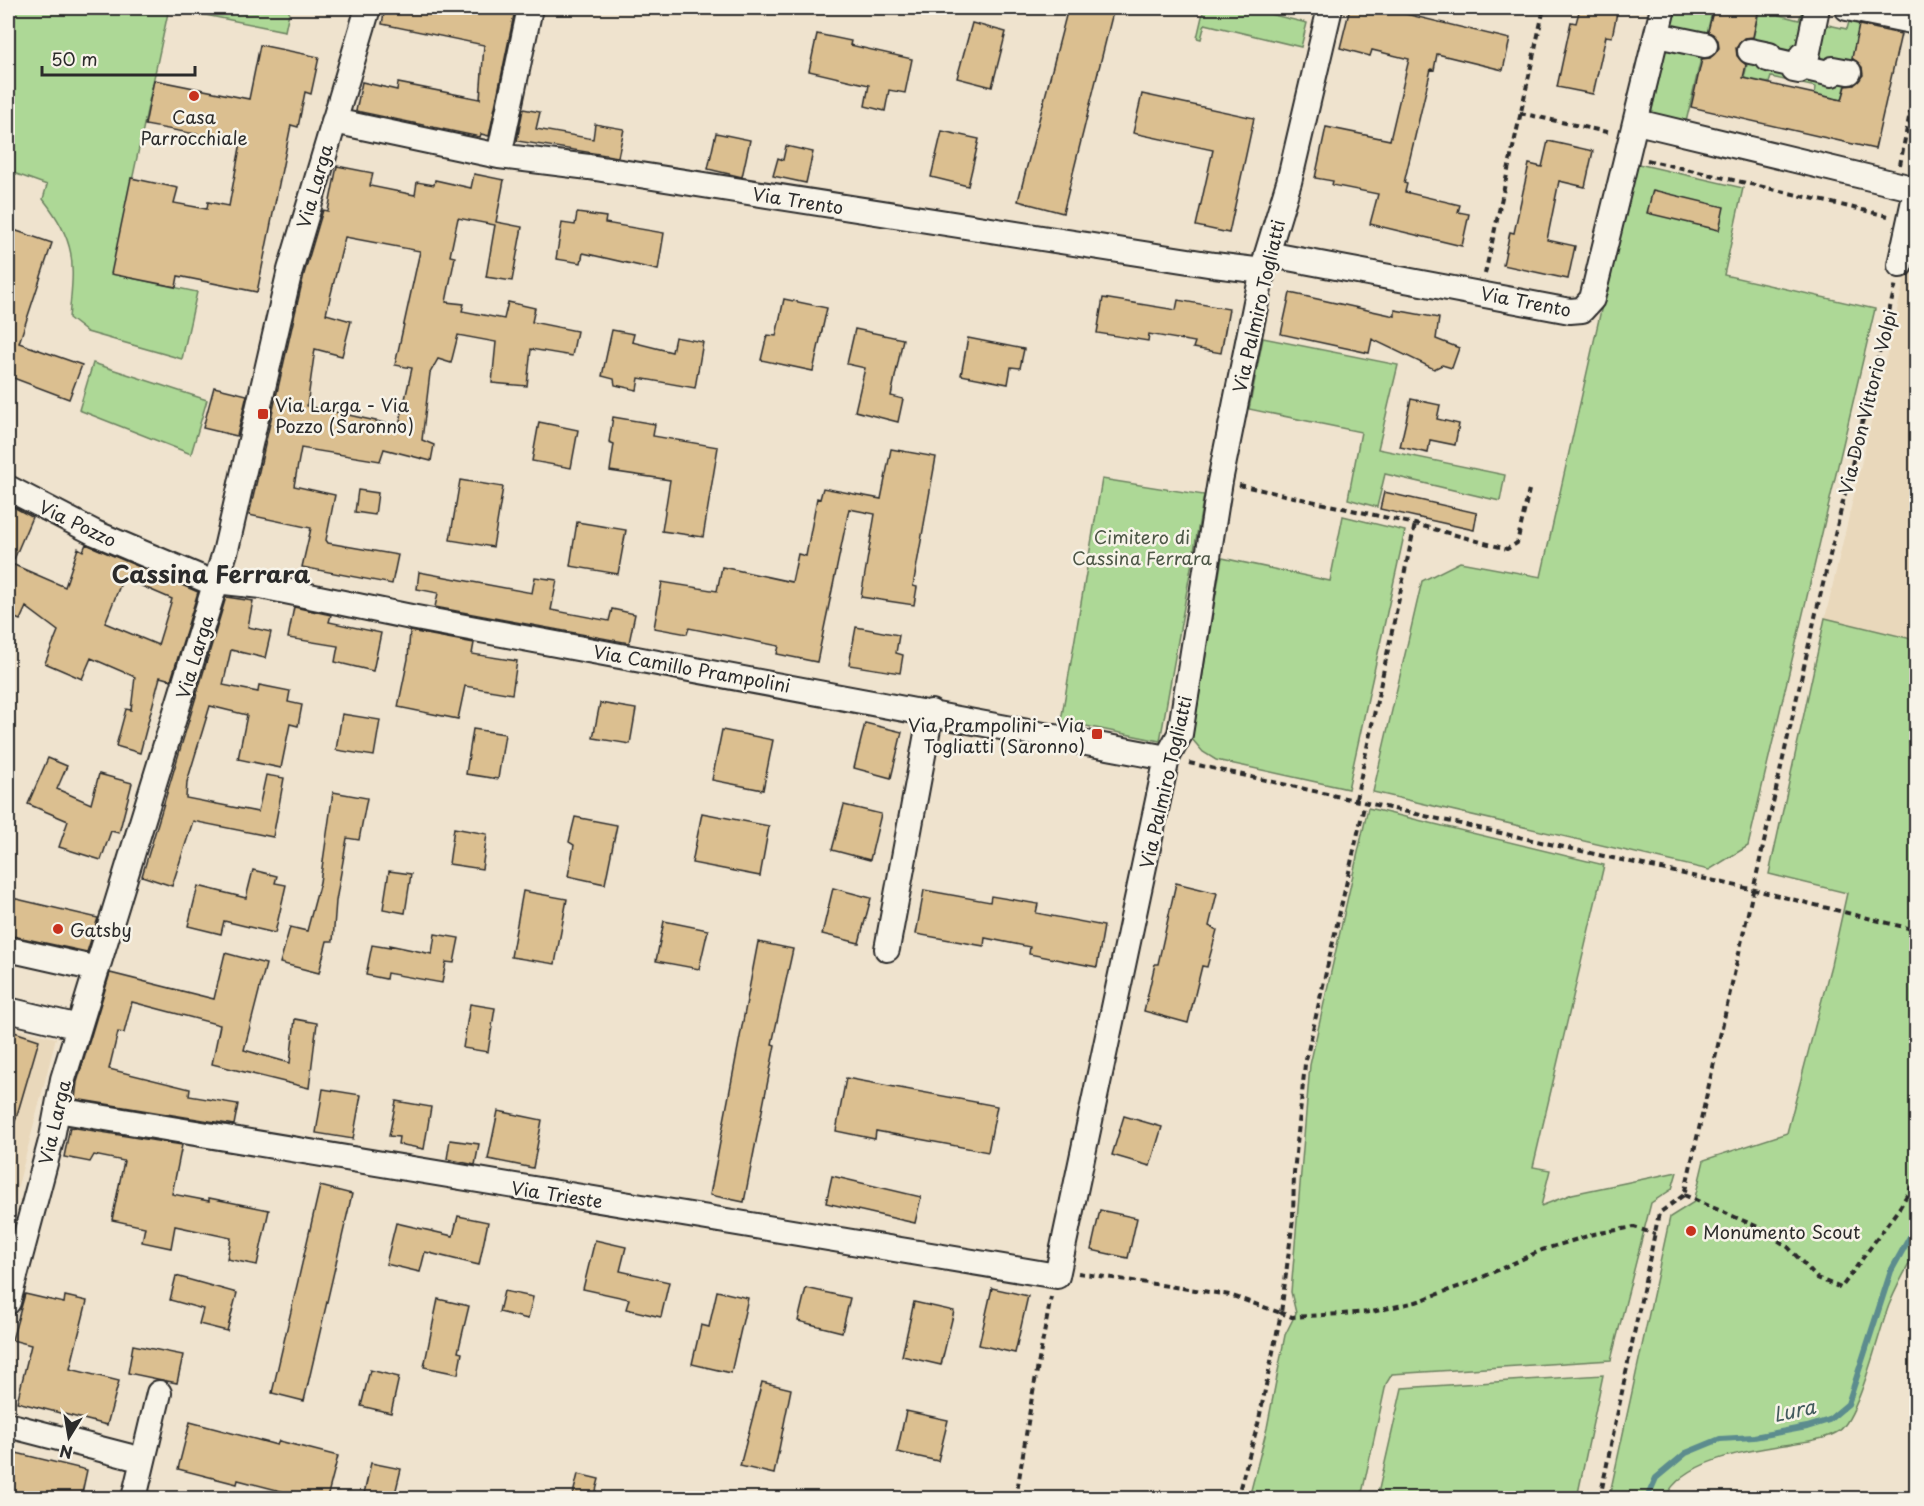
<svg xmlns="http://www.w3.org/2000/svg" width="1924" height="1506" font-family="'Playpen Sans',sans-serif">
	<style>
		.built { fill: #e9d8bb }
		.green { fill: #add896; stroke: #6c8260; stroke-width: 1.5 }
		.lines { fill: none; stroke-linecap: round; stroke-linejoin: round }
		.stream { stroke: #5b8c8e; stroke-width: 6 }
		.building { fill: #dbbf90; stroke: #2b2b2b; stroke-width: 1.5; fill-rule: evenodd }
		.minor-casing { stroke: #2b2b2b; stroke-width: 28 }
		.path { stroke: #2b2b2b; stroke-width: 4; stroke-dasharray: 6 4.5; stroke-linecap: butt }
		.minor { stroke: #f7f3e8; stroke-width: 24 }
		.poi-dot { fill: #c8321e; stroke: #f7f3e8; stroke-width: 2 }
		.labels { text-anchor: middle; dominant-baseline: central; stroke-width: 5; stroke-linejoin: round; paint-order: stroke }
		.poi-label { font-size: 18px; fill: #2b2b2b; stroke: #f7f3e8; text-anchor: start }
		.street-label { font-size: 18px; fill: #2b2b2b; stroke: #f7f3e8 }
		.park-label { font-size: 18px; fill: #4c5646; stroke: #f7f3e8 }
		.water-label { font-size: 20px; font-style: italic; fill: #435b5d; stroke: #f7f3e8 }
		.district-label { font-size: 24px; font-weight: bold; fill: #2b2b2b; stroke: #f7f3e8 }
	</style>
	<rect width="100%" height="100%" fill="#efe3ce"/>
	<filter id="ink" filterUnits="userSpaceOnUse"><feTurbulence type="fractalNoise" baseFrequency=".0167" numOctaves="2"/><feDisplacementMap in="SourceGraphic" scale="12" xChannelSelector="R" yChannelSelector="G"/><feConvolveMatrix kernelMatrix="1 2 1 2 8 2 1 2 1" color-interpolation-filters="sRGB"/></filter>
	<g filter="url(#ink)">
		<path class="built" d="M1916,230V640L1825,618Z
			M8,1027L56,1038L8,1225Z"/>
		<path class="green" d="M8,8H169L112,274L197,292L182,359L87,332L69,318C74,265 78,243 43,199L47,185L8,171Z
			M170,8H290L285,31Z
			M1204,8H1244L1307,23L1301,47L1205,24L1201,39L1197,38Z
			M1675,8H1713L1685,126L1650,118Z
			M1760,8H1781L1779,15L1799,20L1803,8H1822L1819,23L1847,29L1849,22L1860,25L1842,100L1815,94L1816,87L1771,77L1769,83L1744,78Z
			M1634,163L1743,188L1724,275L1875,309L1748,846L1709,870L1373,792L1422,581L1460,562L1541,577Z
			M1263,338L1398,365L1378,449L1505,475L1500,501L1385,474L1377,507L1348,499L1361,432L1249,409Z
			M93,363L207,400L191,454L79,410Z
			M1102,479L1204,495L1160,741L1061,721Z
			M1343,516L1405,531L1348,789L1216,760L1203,752L1192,739L1222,558L1330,581Z
			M1825,618L1916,640V1252C1906,1269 1897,1286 1889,1305C1879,1331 1859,1417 1839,1431C1825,1440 1806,1441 1791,1444C1752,1450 1684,1458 1665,1498H1609L1670,1217L1694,1202L1704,1160L1787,1133L1831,965L1847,893L1769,874Z
			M1368,808L1604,865L1533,1167L1550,1170L1541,1206L1572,1194L1677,1172L1672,1189L1651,1203L1611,1360L1392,1374L1386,1384L1361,1498H1249L1267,1428L1285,1335L1296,1313L1291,1292L1310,1065Z
			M1603,1375L1577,1498H1377L1402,1388Z"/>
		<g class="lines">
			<path class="stream" d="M1647,1498L1656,1478L1686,1453L1720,1439L1754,1437L1807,1427L1829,1420L1848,1404L1891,1271L1916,1226"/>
		</g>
		<path class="building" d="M385,8L515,10L489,136L481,134L480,137L356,111L362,82L397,90L398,83L480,99L484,45L382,24Z
			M1068,8H1114L1063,213L1018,201Z
			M1350,8H1394L1393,11L1510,39L1503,70L1437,54L1434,70L1431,69L1404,183L1407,184L1405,192L1460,205L1458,212L1469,214L1462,246L1370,224L1378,194L1332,185L1333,181L1315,178L1326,127L1390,140L1409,59L1372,50L1370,56L1340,48Z
			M1580,8H1618L1612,37L1606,36L1593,94L1557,87L1571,22L1576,23Z
			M1714,8H1759L1753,37L1745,38L1736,48L1737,56L1746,65L1743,78L1842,100L1846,86L1854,85L1863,75L1862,67L1852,58L1859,25L1901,34L1875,149L1691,107L1702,59L1710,58L1719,48L1718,40L1708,31Z
			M972,23L1006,32L992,87L957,78Z
			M817,34L851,41L850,45L912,59L905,93L889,90L885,111L865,106L869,85L809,71Z
			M260,45L319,57L311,94L305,92L298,127L291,125L257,292L178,276L176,287L111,274L131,178L178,188L174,203L207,209L208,202L229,206L241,142L145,125L154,80L249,99Z
			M1142,94L1254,118L1229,233L1196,226L1213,150L1133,133Z
			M523,109L540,112L536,129L593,139L595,124L624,129L618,157L517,141Z
			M942,131L979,139L968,186L931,177Z
			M716,133L750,140L742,177L708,169Z
			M1548,141L1593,151L1585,187L1559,181L1547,240L1575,246L1568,279L1503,265L1510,232L1514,233L1529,164L1542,167Z
			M786,146L813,152L806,183L773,176L778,158L783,160Z
			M337,166L373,173L370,186L415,195L417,182L434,185L435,180L471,188L474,174L504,180L496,222L522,227L512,281L486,277L495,225L458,218L450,256L455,257L446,302L464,304L462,311L504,319L508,302L535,308L532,322L577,331L572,356L531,349L527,386L492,383L496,342L458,335L451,363L438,359L430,373L422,440L434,445L431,461L384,449L380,461L301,448L294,486L335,495L326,540L328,543L398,555L392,584L302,567L311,528L249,515L304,274L323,210L328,211ZM345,237L420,251L395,365L412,368L399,426L307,406L315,349L342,356L351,321L326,314Z
			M1653,190L1724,207L1719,230L1647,213Z
			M577,213L606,217L605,223L664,233L658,270L583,253L581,263L556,259L562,223L575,225Z
			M8,228L52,243L19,343L82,365L69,399L8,376Z
			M1290,293L1395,316V310L1439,318L1436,339L1459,348L1452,368L1442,365L1434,369L1372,339L1369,353L1281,334Z
			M1103,298L1176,310L1178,300L1229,309L1221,353L1193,348L1195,342L1149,334L1148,341L1097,333Z
			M784,299L827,308L813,371L761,360L767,335L776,336Z
			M855,329L903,339L891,396L903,399L898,422L855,411L865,368L847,364Z
			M612,330L634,334L632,342L672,352L675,337L703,342L695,388L639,378L637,390L615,385L614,379L602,376Z
			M968,338L1024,349L1020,368L1011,367L1008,384L961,375Z
			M214,387L247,395L237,436L203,428Z
			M1411,399L1440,405L1437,419L1459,424L1455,445L1430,440L1428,453L1400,447Z
			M613,417L655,424L653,436L718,447L703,537L662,531L670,480L610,471L614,444L609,442Z
			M539,422L578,430L571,468L532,461Z
			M891,449L936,457L913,586L917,587L914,605L861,597L875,514L849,509L817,662L777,654L779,646L689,628L687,634L654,628L662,582L717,591L722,567L792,582L798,554L806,556L817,498L820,499L823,488L881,499Z
			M460,480L503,487L493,547L450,540Z
			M358,490L378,493L375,515L355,512Z
			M1384,492L1477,513L1474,530L1380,509Z
			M8,504L32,517L12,564L65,587L78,548L83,551L86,544L198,592L171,680L160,677L140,753L116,746L126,709L131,710L135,677L91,658L82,679L45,663L58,631L26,607L20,620L8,615ZM123,578L172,599L158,645L105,623Z
			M577,522L626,530L618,574L570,566Z
			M419,572L532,593L535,577L557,580L551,610L609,621L612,609L635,614L629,643L435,607L438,593L417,589Z
			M226,597L253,601L248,627L271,632L265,658L231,650L223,685L258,692L259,685L290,691L288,702L302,705L298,726L290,724L281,768L238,759L247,715L210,706L187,782L186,798L258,812L266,775L284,778L273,837L193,821L172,886L142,876Z
			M294,607L331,615L329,622L381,633L373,671L335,662L338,646L288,638Z
			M856,627L899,635L896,653L903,655L900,673L849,665Z
			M410,631L474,643L472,654L517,661L512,694L465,686L458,719L398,707L408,659Z
			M600,703L636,709L630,744L593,738Z
			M342,714L380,720L374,756L336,750Z
			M865,723L902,732L891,778L854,768Z
			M473,729L505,734L498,779L466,774Z
			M722,730L773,740L763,790L712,780Z
			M48,758L67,766L57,789L91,804L99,774L132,783L119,833L111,831L101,860L59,847L68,821L28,804Z
			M333,792L367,798L359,840L347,838L336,901L333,941H327L319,973L280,963L290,927L307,931L320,882Z
			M844,805L881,814L870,860L832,850Z
			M702,813L769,826L760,876L692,863Z
			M575,817L617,825L605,884L568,876L574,845L569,842Z
			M454,828L487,834L482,869L449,864Z
			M253,870L277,876L275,883L286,885L275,933L224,921L221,934L188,926L198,886L246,898Z
			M389,871L411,874L405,913L383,909Z
			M1176,883L1217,893L1209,926L1217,930L1207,967L1202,966L1188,1023L1144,1011L1155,964H1158Z
			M833,888L871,898L859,943L822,934Z
			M924,890L990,902L991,896L1038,904L1036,913L1104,926L1097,967L1029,954L1030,947L985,938L984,946L916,934Z
			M523,891L567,899L555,964L511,957Z
			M8,897L98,918L87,952L8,935Z
			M664,921L708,930L699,969L656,961Z
			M435,934L459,938L454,963L446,962L442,983L387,973L386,979L366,975L372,945L390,948L389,945L432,954Z
			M758,942L793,949L772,1044L775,1045L744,1202L710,1195Z
			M225,953L266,964L244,1050L290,1063L295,1019L317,1023L309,1088L212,1064L220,1025L132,1002L124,1033L118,1032L109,1069L190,1089L189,1096L238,1104L234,1125L75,1099L77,1082L110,973L214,999Z
			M470,1004L495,1008L488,1052L463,1048Z
			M8,1030L39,1040L12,1132L8,1131Z
			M846,1078L997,1106L988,1152L876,1131L875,1139L836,1131Z
			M323,1089L361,1095L353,1139L316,1133Z
			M396,1101L431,1107L424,1149L398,1144L399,1137L389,1136Z
			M498,1111L542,1120L533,1168L488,1159Z
			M1124,1116L1162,1127L1150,1166L1112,1155Z
			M70,1127L182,1145L172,1194L209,1201V1198L269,1210L257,1265L227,1259L231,1238L175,1226L171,1248L142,1242L145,1227L112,1220L124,1161L94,1155L90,1162L64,1157Z
			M450,1140L479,1144L475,1165L447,1159Z
			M832,1176L921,1197L915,1223L826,1203Z
			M320,1186L352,1194L304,1401L272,1393Z
			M1100,1210L1137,1218L1128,1258L1091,1250Z
			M458,1216L488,1222L479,1265L425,1252L420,1272L386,1264L396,1223L453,1236Z
			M595,1240L626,1247L620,1271L669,1282L661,1317L626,1309L629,1299L583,1289Z
			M176,1276L237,1293L227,1331L199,1324L203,1309L170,1300Z
			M806,1288L850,1298L842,1332L798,1321Z
			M992,1288L1028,1296L1015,1353L979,1345Z
			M504,1291L533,1297L528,1319L499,1312Z
			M717,1291L748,1298L731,1373L692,1364L701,1325L709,1327Z
			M25,1294L64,1303L65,1296L87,1301L70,1369L119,1381L107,1425L17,1402L31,1345L12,1340Z
			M438,1299L469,1306L458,1352L462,1353L458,1374L424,1367Z
			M914,1302L954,1311L941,1365L902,1356Z
			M133,1345L183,1355L177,1383L128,1373Z
			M370,1370L399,1377L391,1413L361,1406Z
			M762,1382L791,1389L774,1474L740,1466Z
			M906,1411L948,1420L938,1461L897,1452Z
			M190,1422L277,1445L279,1441L338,1456L327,1498H308L238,1480L237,1484L178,1469Z
			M8,1451L87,1470L81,1498H31L8,1493Z
			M371,1463L401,1469L394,1498H363Z
			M578,1474L599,1479L594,1498H572Z"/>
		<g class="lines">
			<defs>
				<path id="minor" d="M1847,8L1916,22
					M1657,35L1705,45
					M1750,51L1769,55L1768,59L1832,74L1833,69L1849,72
					M1794,70L1799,71L1802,55L1807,56L1817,8
					M334,121L499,156L589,167L1214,265L1263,271
					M1637,122L1916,189
					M499,156L530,8
					M1267,254L1570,311L1582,310L1592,299L1663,8
					M1900,265L1916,191
					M8,488L95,533L206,580L261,586L411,617L1167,758
					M8,949L97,969
					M887,949L931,712
					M8,1010L79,1027
					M57,1110L1057,1276L1167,758L1180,734L1220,481L1256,302L1267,254L1289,182L1330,8
					M8,1302L52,1137L63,1079L226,549L290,270L368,8
					M8,1425L143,1460
					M134,1498L159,1393"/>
			</defs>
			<use href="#minor" class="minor-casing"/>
			<path class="path" d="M1520,113L1611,133
				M1647,160L1888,216
				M1900,165L1916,81
				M1485,274L1544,8
				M1239,485L1415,524L1507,549L1517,543L1529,490
				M1189,763L1755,890L1916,930
				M1356,799L1415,524
				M1684,1195L1758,1227L1788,1247L1817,1278L1841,1288L1900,1207L1916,1180
				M1078,1273L1230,1295L1281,1313L1293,1219L1294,1173L1305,1064L1365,802
				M1016,1498L1032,1397L1051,1297
				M1237,1498L1258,1424L1281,1313L1292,1317L1372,1312L1416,1302L1474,1281L1542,1250L1594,1234L1634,1227L1655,1234
				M1600,1498L1659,1213L1684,1195L1816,613L1896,283"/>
			<use href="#minor" class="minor"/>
		</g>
	</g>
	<g class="poi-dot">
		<circle cx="194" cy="96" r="6"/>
		<rect x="257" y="408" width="12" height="12" rx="3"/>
		<rect x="1091" y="728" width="12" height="12" rx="3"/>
		<circle cx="58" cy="929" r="6"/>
		<circle cx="1691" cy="1231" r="6"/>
	</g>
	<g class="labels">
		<g class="poi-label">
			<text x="194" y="116" text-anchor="middle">Casa<tspan x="194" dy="21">Parrocchiale</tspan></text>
			<text x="275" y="404">Via Larga - Via<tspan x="275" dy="21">Pozzo (Saronno)</tspan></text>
			<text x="1085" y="724" text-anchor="end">Via Prampolini - Via<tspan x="1085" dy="21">Togliatti (Saronno)</tspan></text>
			<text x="70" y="929">Gatsby</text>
			<text x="1703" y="1231">Monumento Scout</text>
		</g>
		<g class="street-label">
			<text transform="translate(314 186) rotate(-74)">Via Larga</text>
			<text transform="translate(798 200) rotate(9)">Via Trento</text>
			<text transform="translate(1526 301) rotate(11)">Via Trento</text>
			<text transform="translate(1258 306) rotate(-77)">Via Palmiro Togliatti</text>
			<text transform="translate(1867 402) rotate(-76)">Via Don Vittorio Volpi</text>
			<text transform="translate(78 523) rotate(26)">Via Pozzo</text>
			<text transform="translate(194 657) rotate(-73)">Via Larga</text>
			<text transform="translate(692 668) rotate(10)">Via Camillo Prampolini</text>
			<text transform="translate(1165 782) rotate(-77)">Via Palmiro Togliatti</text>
			<text transform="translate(54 1122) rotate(-77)">Via Larga</text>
			<text transform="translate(557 1194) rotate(9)">Via Trieste</text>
		</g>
		<g class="park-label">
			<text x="1142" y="536">Cimitero di<tspan x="1142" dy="21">Cassina Ferrara</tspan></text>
		</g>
		<g class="water-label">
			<text transform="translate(1794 1410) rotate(-12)">Lura</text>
		</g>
		<g class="district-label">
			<text x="211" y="573">Cassina Ferrara</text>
		</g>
	</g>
	<rect width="1924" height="1506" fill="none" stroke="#f7f3e8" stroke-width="30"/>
	<rect x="15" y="15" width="1894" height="1476" fill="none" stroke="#2b2b2b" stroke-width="2" filter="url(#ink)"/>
	<g transform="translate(69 1437) rotate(191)" stroke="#f7f3e8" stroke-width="4.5" paint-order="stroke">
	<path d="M0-4.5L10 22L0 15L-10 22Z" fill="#2b2b2b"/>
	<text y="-9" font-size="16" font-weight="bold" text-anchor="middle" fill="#2b2b2b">N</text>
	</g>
	<path d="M42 66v9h153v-9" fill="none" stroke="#2b2b2b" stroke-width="3"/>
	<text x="51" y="66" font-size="18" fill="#2b2b2b" stroke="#f7f3e8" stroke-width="4.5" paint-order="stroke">50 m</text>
</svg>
